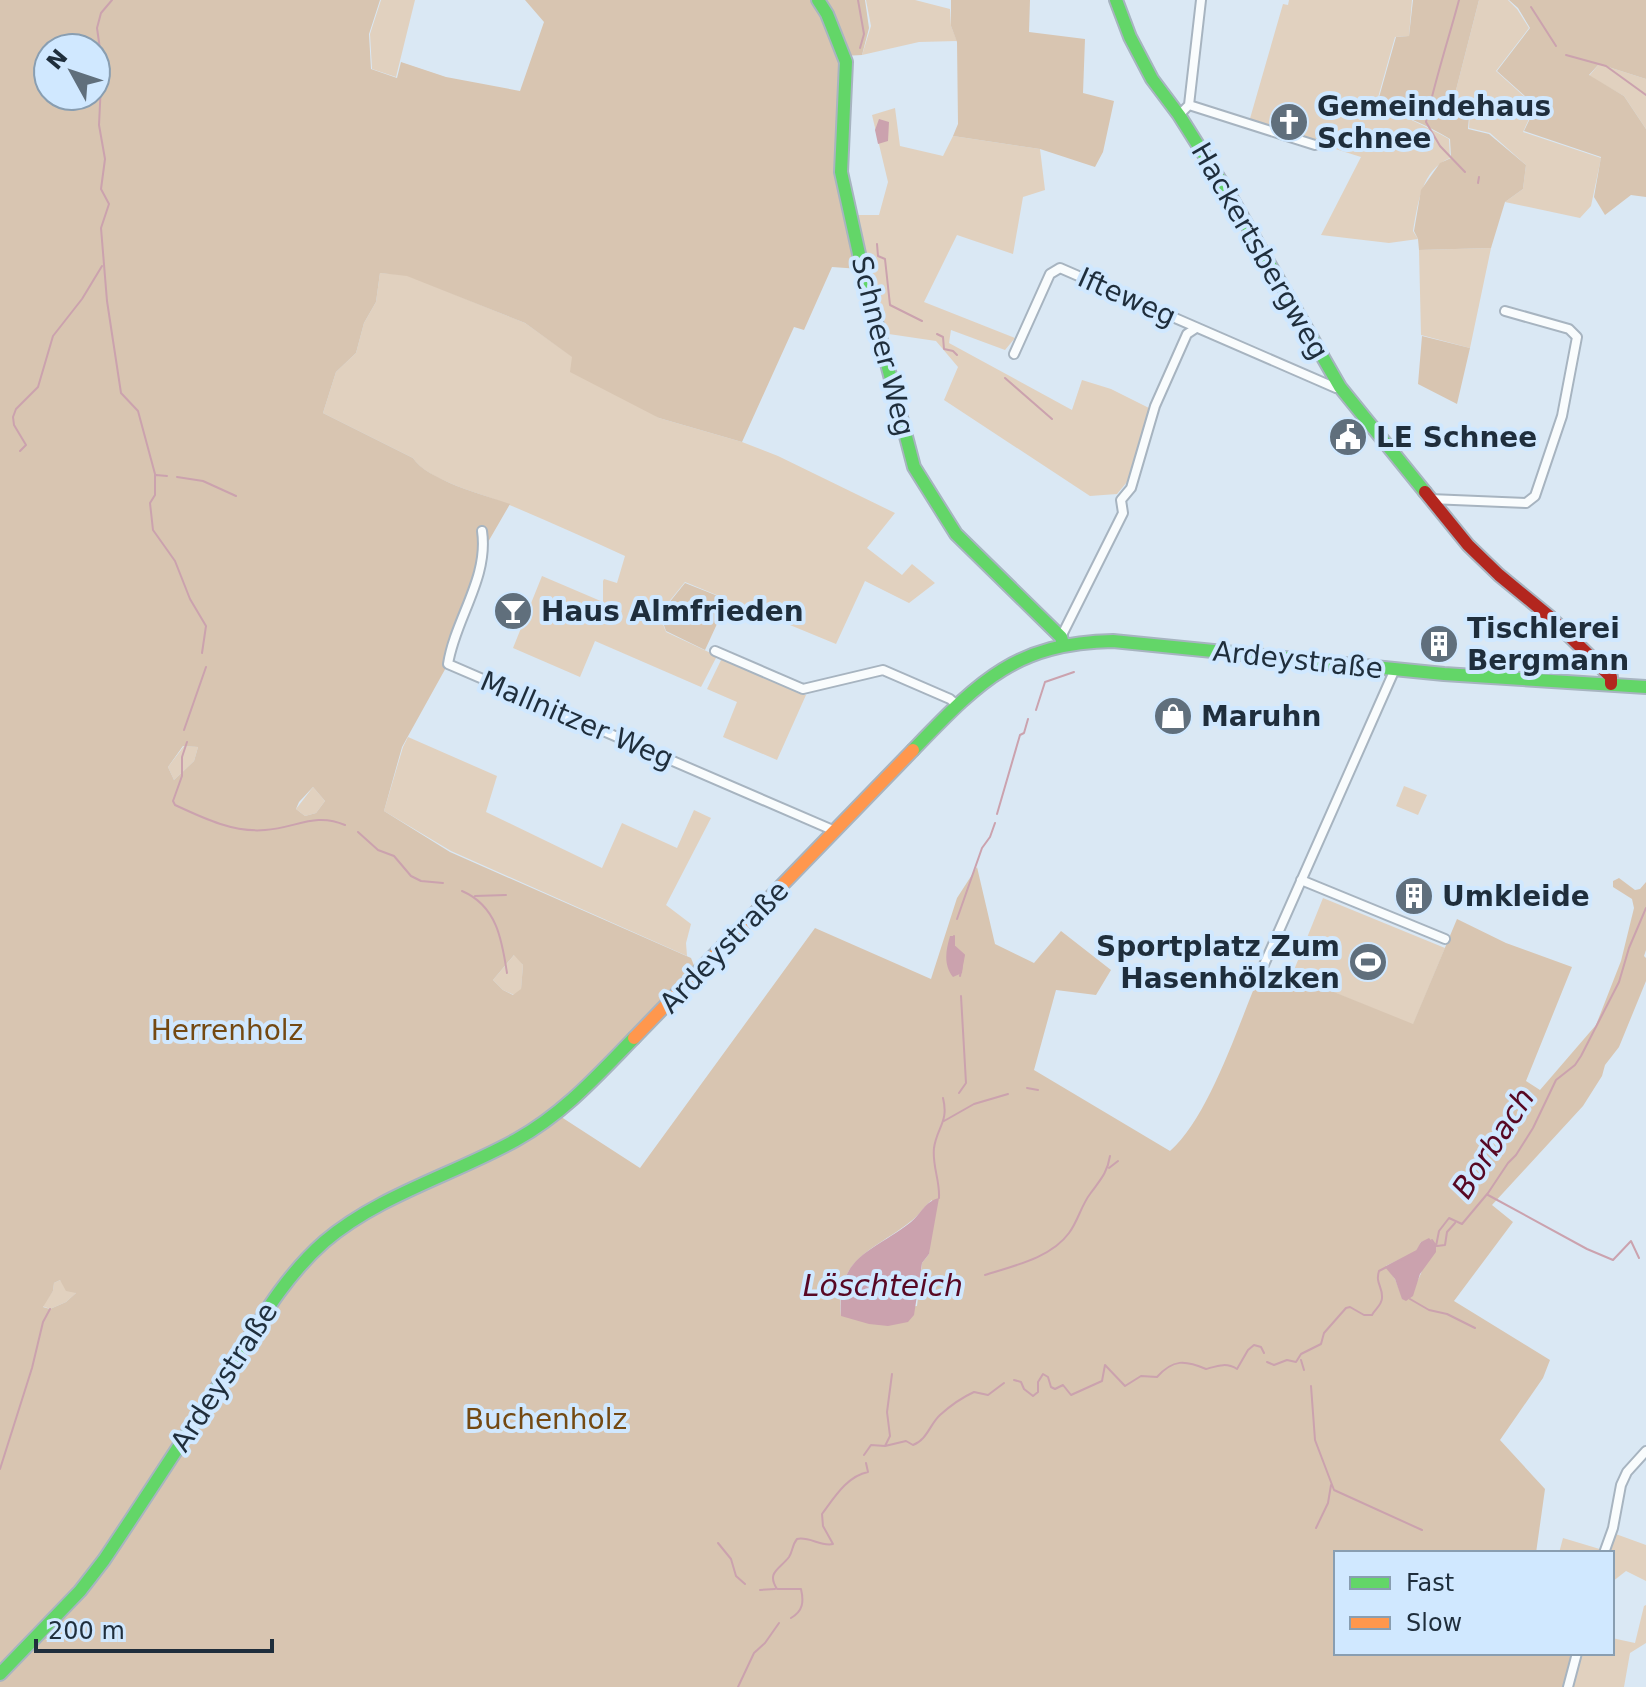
<svg xmlns="http://www.w3.org/2000/svg" width="1646" height="1687" font-family="'DejaVu Sans',sans-serif">
	<style>
		.green { fill: #e1d1bf }
		.forest { fill: #d8c5b1; fill-rule: evenodd }
		.water { fill: #cba2ae }
		.lines { fill: none; stroke-linecap: round; stroke-linejoin: round }
		.stream { stroke: #cba2ae; stroke-width: 2 }
		.street-casing { stroke: #a7b4c0; stroke-width: 12 }
		.fast-casing { stroke: #a7b4c0; stroke-width: 16 }
		.slow-casing { stroke: #a7b4c0; stroke-width: 16 }
		.jam-casing { stroke: #a7b4c0; stroke-width: 16 }
		.street { stroke: #f9fcfd; stroke-width: 8 }
		.fast { stroke: #63d668; stroke-width: 12 }
		.slow { stroke: #ff974d; stroke-width: 12 }
		.jam { stroke: #b3261e; stroke-width: 12 }
		.labels { text-anchor: middle; dominant-baseline: central; stroke-width: 8; stroke-linejoin: round; paint-order: stroke }
		.poi-label { font-size: 28px; font-weight: bold; fill: #1f2e3c; stroke: #d0e8ff; text-anchor: start }
		.street-label { font-size: 28px; fill: #1f2e3c; stroke: #d0e8ff }
		.park-label { font-size: 28px; fill: #744912; stroke: #d0e8ff }
		.water-label { font-size: 30px; font-style: italic; fill: #580824; stroke: #d0e8ff }
	</style>
	<rect width="100%" height="100%" fill="#dae8f4"/>
	<path class="green" d="M381,0H415L396,77L372,69L370,34Z
		M866,0H915L950,9L951,26L957,41L919,42L862,55L871,26Z
		M1289,0H1412L1409,36L1395,37L1377,101C1401,117 1425,125 1449,139L1450,158C1421,170 1418,204 1413,231L1418,239L1389,243L1321,235L1361,157L1249,122L1283,4L1288,5Z
		M1479,0H1508L1517,9L1529,28L1496,71L1535,106L1523,132L1601,158L1591,206L1580,218L1505,202L1523,189L1526,165L1490,133L1469,128L1470,105L1455,94Z
		M1599,64L1646,79V129L1624,96L1589,76Z
		M895,108L900,146L943,156L953,136L1040,149L1045,190L1023,197L1013,254L957,235L924,302L1015,338L1005,350L951,330L949,343L1072,410L1082,380L1111,389L1151,409L1127,482L1117,494L1090,496L944,400L958,367L936,341L882,333L855,215H879L888,182L872,115Z
		M1491,248L1470,348L1421,335L1419,250Z
		M380,273L407,275L525,323L659,418L742,442L778,456L895,513L867,548L902,575L912,564L935,583L909,603L865,581L836,644L685,582L659,614L666,632L717,656L701,687L595,641L580,677L513,648L542,576L603,602V581L604,579L617,583L625,556C588,539 550,522 512,506C486,494 428,482 413,458L323,413L336,372L356,353L364,323L376,302Z
		M722,658L806,695L777,760L723,737L737,702L707,689Z
		M408,737L497,776L486,812L602,868L622,823L677,848L694,810L711,818L666,905L691,924L686,943L687,956L451,851L384,811L403,747Z
		M184,746L198,747L194,761L174,780L168,767Z
		M1404,786L1427,795L1418,815L1396,806Z
		M313,787L325,801L316,813L305,816L296,809Z
		M1323,898L1445,948L1413,1025L1292,975Z
		M515,954L523,965L521,990L514,995L503,990L493,980Z
		M60,1280L76,1293L66,1302L50,1309L42,1306L53,1291L54,1283Z
		M1613,1533L1646,1545V1581L1626,1571L1612,1582V1553H1606Z
		M1563,1538L1603,1550L1602,1553H1559Z
		M1646,1605V1643L1630,1653L1624,1687H1570L1579,1653H1612V1638L1635,1643L1644,1606Z"/>
	<path class="forest" d="M0,0H380L369,34L371,69L397,78L401,62L446,77L520,91L544,22L525,0H865L869,28L862,55L843,56L836,173L860,269L832,267L804,330L794,327L742,442L659,418L570,372L572,357L525,323L407,276L380,273L376,302L364,323L356,353L336,372L323,413L413,458C427,480 484,495 510,504L484,549L448,664L402,747L384,811L450,852L691,958L695,968L552,1111L640,1168L815,928L931,979L957,898L977,867L995,944L1034,963L1061,931L1111,970L1096,995L1056,990L1034,1070L1170,1151C1209,1117 1238,1026 1259,976L1292,975L1413,1024L1457,919L1506,943L1572,967L1526,1081L1540,1090L1596,1025L1621,961L1634,908L1632,899L1613,887V881L1619,878L1635,890L1640,889L1646,882V950L1644,956L1646,958V981L1619,1047L1605,1065L1602,1076L1583,1106L1492,1205L1513,1222L1454,1301L1550,1360L1543,1378L1500,1440L1545,1489L1536,1553H1336V1653H1571L1574,1654L1565,1687H0ZM48,48H96V96H48ZM183,746L198,747L194,761L174,780L168,767ZM313,787L325,801L316,813L305,816L296,809L299,802ZM514,955L523,965L521,989L513,995L503,990L493,980ZM932,1200L929,1254L922,1263L917,1306L841,1316C835,1258 873,1251 910,1222C919,1216 923,1207 932,1200ZM1426,1241C1426,1265 1421,1282 1403,1299L1395,1279L1386,1266L1417,1251L1421,1242ZM60,1280L66,1291L76,1293L66,1302L50,1309L43,1307L53,1291L54,1283Z
		M951,0H1030L1029,32L1085,39L1083,93L1114,101L1103,152L1095,167L1040,149L953,136L958,124L957,42L951,26Z
		M1413,0H1479L1455,94L1470,105L1468,129L1489,134L1526,165L1523,189L1505,202L1491,248L1419,250L1418,239L1414,231L1421,190L1440,163L1451,158L1450,139C1426,124 1402,117 1378,101L1396,37L1409,36Z
		M1509,0H1646V79L1599,64L1589,75L1624,96L1646,129V197L1631,195L1605,215L1594,197L1601,157L1524,131L1536,106L1497,71L1530,28L1518,8Z
		M1422,336L1470,348L1457,404L1418,384Z
		M685,583L728,600L705,650L666,631L660,614Z"/>
	<path class="water" d="M879,119L889,122L888,141L878,144L875,130Z
		M950,936H954V946L964,955L962,973L953,977C943,964 946,950 950,936Z
		M939,1198L929,1254L922,1263L914,1315L908,1322L888,1326L869,1324L841,1316C837,1254 872,1253 911,1222C922,1213 924,1202 939,1198Z
		M1429,1238L1436,1246V1252L1420,1274L1413,1296L1406,1301L1402,1299L1395,1279L1385,1267L1417,1251L1421,1242Z"/>
	<g class="lines">
		<path class="stream" d="M112,0L101,13L97,28L102,63L99,125L105,159L101,189L109,204L101,228L107,301L121,393L138,411L155,474V495L150,503L153,530L175,561L190,599L206,626L202,653
			M858,0L864,34L860,48
			M1459,0C1448,41 1435,80 1426,122L1440,146L1465,172
			M1531,7L1556,46
			M1566,55L1606,66L1646,95
			M1478,183L1479,177
			M877,244L878,256L885,259L890,305L922,321
			M937,334L943,337L944,349L953,351L957,355
			M1005,378L1052,419
			M20,451L26,445L14,425L13,417L16,409L38,387L53,336L82,299L102,266
			M156,475L167,476
			M177,477L203,481L236,496
			M1036,710L1045,682L1074,672
			M184,730L206,667
			M187,742L182,757V776L173,801L175,805C203,818 234,833 265,830C296,828 315,812 345,825
			M997,814L1020,735L1024,733L1028,719
			M358,832L378,850L394,856L411,876L421,881L443,883
			M462,891C497,906 502,940 507,973
			M475,896L506,895
			M957,919L982,848L990,837L995,823
			M954,936V946L964,955L960,976
			M1027,1088L1038,1090
			M959,1093L966,1083L961,996
			M944,1121L974,1104L1008,1094
			M1109,1168L1118,1161
			M1488,1195L1587,1249L1613,1260L1631,1241L1639,1258
			M939,1198C940,1180 932,1166 934,1148C937,1127 949,1122 943,1098
			M1432,1240L1436,1246L1439,1231L1449,1218L1462,1224L1488,1193L1508,1163L1516,1155L1533,1128L1556,1080L1575,1065L1581,1056L1619,982L1629,948L1646,908
			M1437,1246L1445,1245L1447,1232L1455,1223
			M985,1275C1013,1266 1051,1258 1069,1233C1078,1221 1081,1206 1090,1194C1100,1180 1107,1174 1110,1156
			M1410,1299L1429,1310L1447,1314L1475,1328
			M1301,1360L1304,1370
			M1267,1362L1274,1365L1287,1360L1296,1362L1301,1354L1321,1344L1324,1333L1346,1308L1350,1307L1364,1315H1372C1375,1309 1382,1305 1382,1298C1383,1287 1375,1283 1379,1271L1417,1251L1421,1244
			M1014,1380L1021,1382L1024,1389L1033,1396L1038,1392V1382L1043,1374L1048,1377L1051,1387L1055,1389L1063,1385L1071,1395L1102,1381L1105,1365L1125,1386L1141,1376L1157,1377C1173,1359 1185,1360 1206,1369C1217,1366 1226,1362 1237,1369L1248,1350L1254,1345L1261,1347L1264,1353
			M1311,1386L1315,1440L1334,1490L1422,1530
			M885,1446L906,1441L913,1445C927,1440 930,1424 940,1415C950,1406 963,1397 974,1392L988,1395L1004,1383
			M864,1455L871,1445L885,1446L890,1436L887,1412L892,1374
			M0,1469L32,1368L43,1322L50,1309
			M1316,1528L1328,1503L1331,1485
			M718,1543L731,1559L736,1576L745,1584
			M760,1590L775,1589
			M791,1618C803,1611 804,1602 801,1589H777C766,1572 780,1569 789,1557C793,1551 792,1545 797,1539C809,1536 821,1547 833,1544L823,1526L822,1514C834,1498 847,1476 868,1472L866,1463
			M738,1687L754,1653L765,1643L779,1623"/>
		<defs>
			<path id="street" d="M1189,105L1315,145
				M1179,115L1189,105L1201,0
				M1014,354L1050,274L1060,268L1336,388L1340,387
				M1430,499L1526,503L1535,496L1562,416L1577,337L1569,329L1505,311
				M482,531C489,578 455,619 448,664L835,831
				M1061,637L1123,513L1121,500L1131,488L1155,406L1187,334L1196,328
				M715,651L803,689L883,670L950,699L957,705
				M1301,880L1445,939
				M1259,976L1395,669
				M1604,1553L1613,1528L1621,1485L1627,1472L1646,1451
				M1568,1687L1577,1653"/>
			<path id="fast" d="M818,0L827,14L846,62L841,172L863,272L914,467L956,534L1061,637L1063,644
				M1116,0L1130,37L1152,79L1179,115L1232,199L1340,387L1425,492
				M913,750C978,683 1014,643 1113,641L1444,674L1646,687
				M0,1674L80,1591L104,1560C147,1496 188,1432 230,1368C258,1324 284,1277 324,1242C379,1195 453,1175 516,1140C564,1113 596,1077 634,1038"/>
			<path id="slow" d="M634,1038L913,750"/>
			<path id="jam" d="M1425,492L1468,545L1499,575L1550,617L1611,677V684"/>
		</defs>
		<use href="#street" class="street-casing"/>
		<use href="#fast" class="fast-casing"/>
		<use href="#slow" class="slow-casing"/>
		<use href="#jam" class="jam-casing"/>
		<use href="#street" class="street"/>
		<use href="#fast" class="fast"/>
		<use href="#slow" class="slow"/>
		<use href="#jam" class="jam"/>
	</g>
	<defs>
		<symbol id="church-disc" viewBox="-11 -11 22 22"><circle r="9.5" fill="#606f7c" stroke="#d0e8ff"/><path d="M-1.2-6h2.4v3.5h3.3v2.4h-3.3V6h-2.4V-.1h-3.3v-2.4h3.3Z" fill="#fff"/></symbol>
		<symbol id="civic-disc" viewBox="-11 -11 22 22"><circle r="9.5" fill="#606f7c" stroke="#d0e8ff"/><path d="M-.6-6.5H3V-4.5H.6V-3L4-1V1h2V6H-6V1h2V-1L-.6-3ZM-1.2 2.5V6h2.4V2.5Z" fill="#fff"/></symbol>
		<symbol id="bar-disc" viewBox="-11 -11 22 22"><circle r="9.5" fill="#606f7c" stroke="#d0e8ff"/><path d="M-6-5H6L.8 .8V4.5H3.5V6h-7V4.5H-.8V.8Z" fill="#fff"/></symbol>
		<symbol id="building-disc" viewBox="-11 -11 22 22"><circle r="9.5" fill="#606f7c" stroke="#d0e8ff"/><path d="M-4-6H4V6H1V3H-1V6H-4ZM-2.5-4.3h1.7v1.8h-1.7ZM.8-4.3h1.7v1.8H.8ZM-2.5-1h1.7V.8h-1.7ZM.8-1h1.7V.8H.8Z" fill="#fff"/></symbol>
		<symbol id="shop-disc" viewBox="-11 -11 22 22"><circle r="9.5" fill="#606f7c" stroke="#d0e8ff"/><path d="M-5-2.5h2.3a2.7 3.5 0 0 1 5.4 0H5L5.5 6h-11ZM-1.5-2.5h3a1.5 2.3 0 0 0-3 0Z" fill="#fff"/></symbol>
		<symbol id="stadium-disc" viewBox="-11 -11 22 22"><circle r="9.5" fill="#606f7c" stroke="#d0e8ff"/><path d="M0-5a6.5 5 0 1 0 0 10a6.5 5 0 1 0 0-10ZM-3.5-1.8h7v3.6h-7Z" fill="#fff"/></symbol>
	</defs>
	<g fill-rule="evenodd">
		<use href="#church-disc" x="1267" y="100" width="44" height="44"/>
		<use href="#civic-disc" x="1326" y="415" width="44" height="44"/>
		<use href="#bar-disc" x="491" y="589" width="44" height="44"/>
		<use href="#building-disc" x="1417" y="622" width="44" height="44"/>
		<use href="#shop-disc" x="1151" y="694" width="44" height="44"/>
		<use href="#building-disc" x="1392" y="874" width="44" height="44"/>
		<use href="#stadium-disc" x="1346" y="940" width="44" height="44"/>
	</g>
	<g class="labels">
		<g class="poi-label">
			<text x="1317" y="106">Gemeindehaus<tspan x="1317" dy="32">Schnee</tspan></text>
			<text x="1376" y="437">LE Schnee</text>
			<text x="541" y="611">Haus Almfrieden</text>
			<text x="1467" y="628">Tischlerei<tspan x="1467" dy="32">Bergmann</tspan></text>
			<text x="1201" y="716">Maruhn</text>
			<text x="1442" y="896">Umkleide</text>
			<text x="1340" y="946" text-anchor="end">Sportplatz Zum<tspan x="1340" dy="32">Hasenhölzken</tspan></text>
		</g>
		<g class="street-label">
			<text transform="translate(1260 251) rotate(60)">Hackertsbergweg</text>
			<text transform="translate(1127 297) rotate(24)">Ifteweg</text>
			<text transform="translate(883 346) rotate(76)">Schneer Weg</text>
			<text transform="translate(1298 660) rotate(6)">Ardeystraße</text>
			<text transform="translate(577 720) rotate(23)">Mallnitzer Weg</text>
			<text transform="translate(724 947) rotate(-46)">Ardeystraße</text>
			<text transform="translate(224 1377) rotate(-57)">Ardeystraße</text>
		</g>
		<g class="park-label">
			<text x="227" y="1030">Herrenholz</text>
			<text x="546" y="1419">Buchenholz</text>
		</g>
		<g class="water-label">
			<text transform="translate(1493 1143) rotate(-57)">Borbach</text>
			<text x="883" y="1285">Löschteich</text>
		</g>
	</g>
	<rect x="1334" y="1551" width="280" height="104" fill="#d0e8ff" stroke="#899eb1" stroke-width="2"/>
	<rect x="1350" y="1577" width="40" height="12" fill="#63d668" stroke="#899eb1" stroke-width="2"/>
	<text x="1406" y="1591" font-size="24" fill="#1f2e3c">Fast</text>
	<rect x="1350" y="1617" width="40" height="12" fill="#ff974d" stroke="#899eb1" stroke-width="2"/>
	<text x="1406" y="1631" font-size="24" fill="#1f2e3c">Slow</text>
	<g transform="translate(72 72) rotate(310)"><circle r="38" fill="#d0e8ff" stroke="#899eb1" stroke-width="2"/>
	<path d="M0-6L14 30L0 20L-14 30Z" fill="#606f7c"/>
	<text y="-12" font-size="22" font-weight="bold" text-anchor="middle" fill="#1f2e3c">N</text>
	</g>
	<path d="M36 1639v12h236v-12" fill="none" stroke="#1f2e3c" stroke-width="4"/>
	<text x="48" y="1639" font-size="24" fill="#1f2e3c" stroke="#d0e8ff" stroke-width="6" paint-order="stroke">200 m</text>
</svg>
